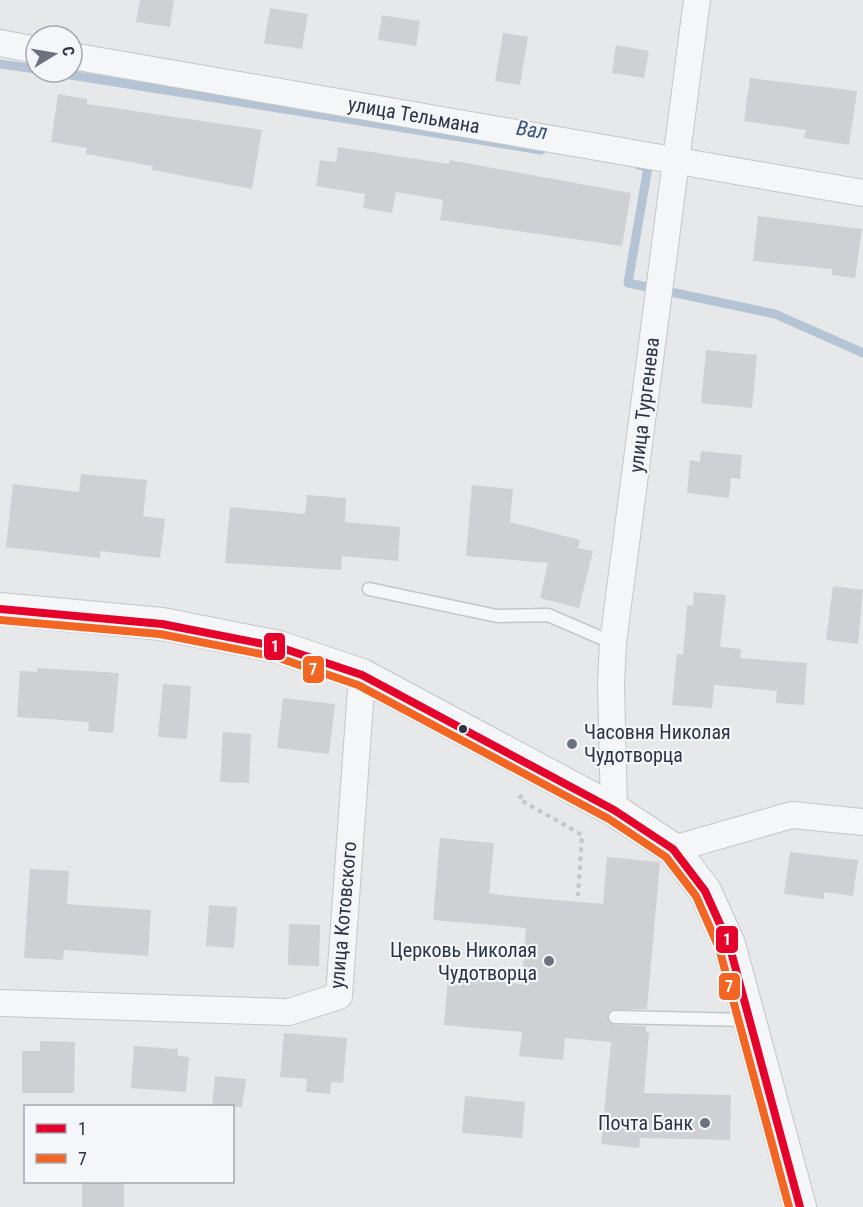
<svg xmlns="http://www.w3.org/2000/svg" width="863" height="1207" font-family="'Roboto Condensed',sans-serif">
	<style>
		.lines { fill: none; stroke-linecap: round; stroke-linejoin: round }
		.stream { stroke: #b4c4d5; stroke-width: 9 }
		.building { fill: #ced0d3 }
		.service-casing { stroke: #c4c6c8; stroke-width: 15 }
		.minor-casing { stroke: #c4c6c8; stroke-width: 28 }
		.tertiary-casing { stroke: #c4c6c8; stroke-width: 34 }
		.path { stroke: #c5c6ca; stroke-width: 4; stroke-dasharray: 4.5 4.5; stroke-linecap: butt }
		.service { stroke: #f5f6f7; stroke-width: 12 }
		.minor { stroke: #f5f6f7; stroke-width: 26 }
		.tertiary { stroke: #f5f6f7; stroke-width: 32 }
		.bus-1-casing { stroke: #f4f6f9; stroke-width: 12 }
		.bus-2-casing { stroke: #f4f6f9; stroke-width: 12 }
		.bus-1 { stroke: #e4002b; stroke-width: 8 }
		.bus-2 { stroke: #f26522; stroke-width: 8 }
		.bus-dot { fill: #2b3445; stroke: #f4f6f9; stroke-width: 2 }
		.poi-dot { fill: #6c737f; stroke: #f4f6f9; stroke-width: 2 }
		.labels { text-anchor: middle; dominant-baseline: central; stroke-width: 4.5; stroke-linejoin: round; paint-order: stroke }
		.street-label { font-size: 20px; fill: #2b3445; stroke: #f4f6f9 }
		.poi-label { font-size: 20px; fill: #2b3445; stroke: #f4f6f9; text-anchor: end }
		.water-label { font-size: 21px; font-style: italic; fill: #34527a; stroke: #f4f6f9 }
		.line-badge { stroke: #f4f6f9; stroke-width: 2 }
		.badge-label { font-size: 16px; text-anchor: middle; font-weight: bold; fill: #fff }
	</style>
	<rect width="100%" height="100%" fill="#e6e8ea"/>
	<g class="lines">
		<path class="stream" d="M0,64L36,69
			M52,72L541,150
			M638,165L648,167L628,283L775,314L863,353"/>
	</g>
	<path class="building" d="M140,0H174L170,27L136,22Z
		M270,8L308,14L302,49L264,43Z
		M382,15L420,21L416,46L378,40Z
		M503,33L528,37L520,85L495,81Z
		M616,45L649,51L644,78L612,73Z
		M750,78L857,91L849,145L804,138L806,130L744,121Z
		M58,94L87,99V104L262,130L252,189L152,170L153,166L86,154L87,148L51,142Z
		M338,147L449,164V160L631,193L622,246L440,220L443,200L396,192L392,213L363,208L365,194L316,186L320,160L336,162Z
		M758,216L862,229L855,278L832,275V269L753,261Z
		M706,350L757,355L752,408L701,403Z
		M701,451L742,455L740,479L731,478L729,498L687,493L690,460L700,462Z
		M81,474L147,480L143,516L165,519L160,558L100,551V558L6,547L13,484L79,492Z
		M472,485L513,489L510,522L580,540L578,548L593,551L579,608L540,598L548,563L466,556Z
		M307,495L346,498L345,522L400,527L398,561L342,556L341,570L225,563L230,507L305,514Z
		M833,586L863,590L858,644L826,640Z
		M694,592L726,595L720,647L741,649L740,658L807,663L804,705L776,703L777,691L714,685L712,708L672,705L677,654L683,655L687,605L693,606Z
		M37,668L119,673L113,733L88,731L89,722L17,717L20,671L37,672Z
		M163,684L191,686L187,739L158,737Z
		M283,698L335,704L329,754L277,748Z
		M223,732L251,734L249,783L220,782Z
		M440,838L494,843L489,893L500,895L603,904L607,857L660,862L647,1009L612,1010L608,1013V1020L615,1025L646,1026V1032H649L644,1093L731,1095L730,1140L640,1138L639,1148L601,1144L611,1042L565,1038L563,1060L519,1056L522,1032L444,1025L448,977L522,984L526,928L433,920Z
		M790,852L858,860L853,896L824,892V899L784,894Z
		M30,869L69,871L67,904L151,910L148,956L64,950L63,960L24,958Z
		M209,905L237,907L234,948L206,946Z
		M289,924L320,925L319,966L288,965Z
		M284,1033L347,1038L343,1083L331,1082L330,1094L306,1092L307,1079L280,1077Z
		M40,1041L75,1042L74,1093H22V1051H40Z
		M134,1046L178,1049V1056L189,1057L186,1092L131,1088Z
		M215,1076L246,1079L242,1107H212Z
		M465,1096L525,1102L522,1138L462,1133Z
		M82,1182H124V1207H82Z"/>
	<g class="lines">
		<defs>
			<path id="service" d="M369,589L497,616L548,615L613,643
				M615,1017L748,1020"/>
			<path id="minor" d="M0,43L36,50
				M72,56L863,193
				M614,810L611,684L613,643L697,0
				M673,849L792,815L863,822
				M0,1003L289,1012L339,996L362,675"/>
			<path id="tertiary" d="M0,609L162,624L279,647L362,675L614,810L673,849L705,891L729,944L800,1207"/>
		</defs>
		<use href="#service" class="service-casing"/>
		<use href="#minor" class="minor-casing"/>
		<use href="#tertiary" class="tertiary-casing"/>
		<path class="path" d="M522,795L519,799L582,835L578,896"/>
		<use href="#service" class="service"/>
		<use href="#minor" class="minor"/>
		<use href="#tertiary" class="tertiary"/>
		<defs>
			<path id="bus-1" d="M0,609L162,624L279,647L362,675L614,810L673,849L705,891L729,944L800,1207"/>
			<path id="bus-2" d="M0,620L160,634L276,657L358,685L609,819L666,857L696,896L719,948L789,1207"/>
		</defs>
		<use href="#bus-1" class="bus-1-casing"/>
		<use href="#bus-2" class="bus-2-casing"/>
		<use href="#bus-1" class="bus-1"/>
		<use href="#bus-2" class="bus-2"/>
	</g>
	<circle class="bus-dot" cx="463" cy="729" r="5"/>
	<g class="poi-dot">
		<circle cx="572" cy="744" r="6"/>
		<circle cx="549" cy="961" r="6"/>
		<circle cx="705" cy="1123" r="6"/>
	</g>
	<g class="labels">
		<g class="street-label">
			<text transform="translate(414 115) rotate(10)">улица Тельмана</text>
			<text transform="translate(644 405) rotate(-83)">улица Тургенева</text>
			<text transform="translate(343 915) rotate(-85)">улица Котовского</text>
		</g>
		<g class="poi-label">
			<text x="584" y="732" text-anchor="start">Часовня Николая<tspan x="584" dy="23">Чудотворца</tspan></text>
			<text x="537" y="950">Церковь Николая<tspan x="537" dy="23">Чудотворца</tspan></text>
			<text x="693" y="1123">Почта Банк</text>
		</g>
		<g class="water-label">
			<text transform="translate(532 130) rotate(9)">Вал</text>
		</g>
	</g>
	<g class="line-badge">
		<rect x="263" y="632" width="23" height="29" rx="6" fill="#e4002b"/>
		<rect x="302" y="655" width="23" height="29" rx="6" fill="#f26522"/>
		<rect x="715" y="925" width="24" height="29" rx="6" fill="#e4002b"/>
		<rect x="718" y="972" width="23" height="29" rx="6" fill="#f26522"/>
	</g>
	<g class="badge-label">
		<text x="275" y="652">1</text>
		<text x="313" y="675">7</text>
		<text x="727" y="945">1</text>
		<text x="729" y="992">7</text>
	</g>
	<rect x="24" y="1105" width="210" height="78" fill="#f4f6f9" stroke="#a4a8b1" stroke-width="1.5"/>
	<rect x="36" y="1124" width="30" height="9" fill="#e4002b" stroke="#a4a8b1" stroke-width="1.5"/>
	<text x="78" y="1135" font-size="18" fill="#2b3445">1</text>
	<rect x="36" y="1154" width="30" height="9" fill="#f26522" stroke="#a4a8b1" stroke-width="1.5"/>
	<text x="78" y="1165" font-size="18" fill="#2b3445">7</text>
	<g transform="translate(54 54) rotate(79)"><circle r="28" fill="#f4f6f9" stroke="#a4a8b1" stroke-width="1.5"/>
	<path d="M0-4.5L10 22L0 15L-10 22Z" fill="#6c737f"/>
	<text y="-9" font-size="16" font-weight="bold" text-anchor="middle" fill="#2b3445">С</text>
	</g>
</svg>
